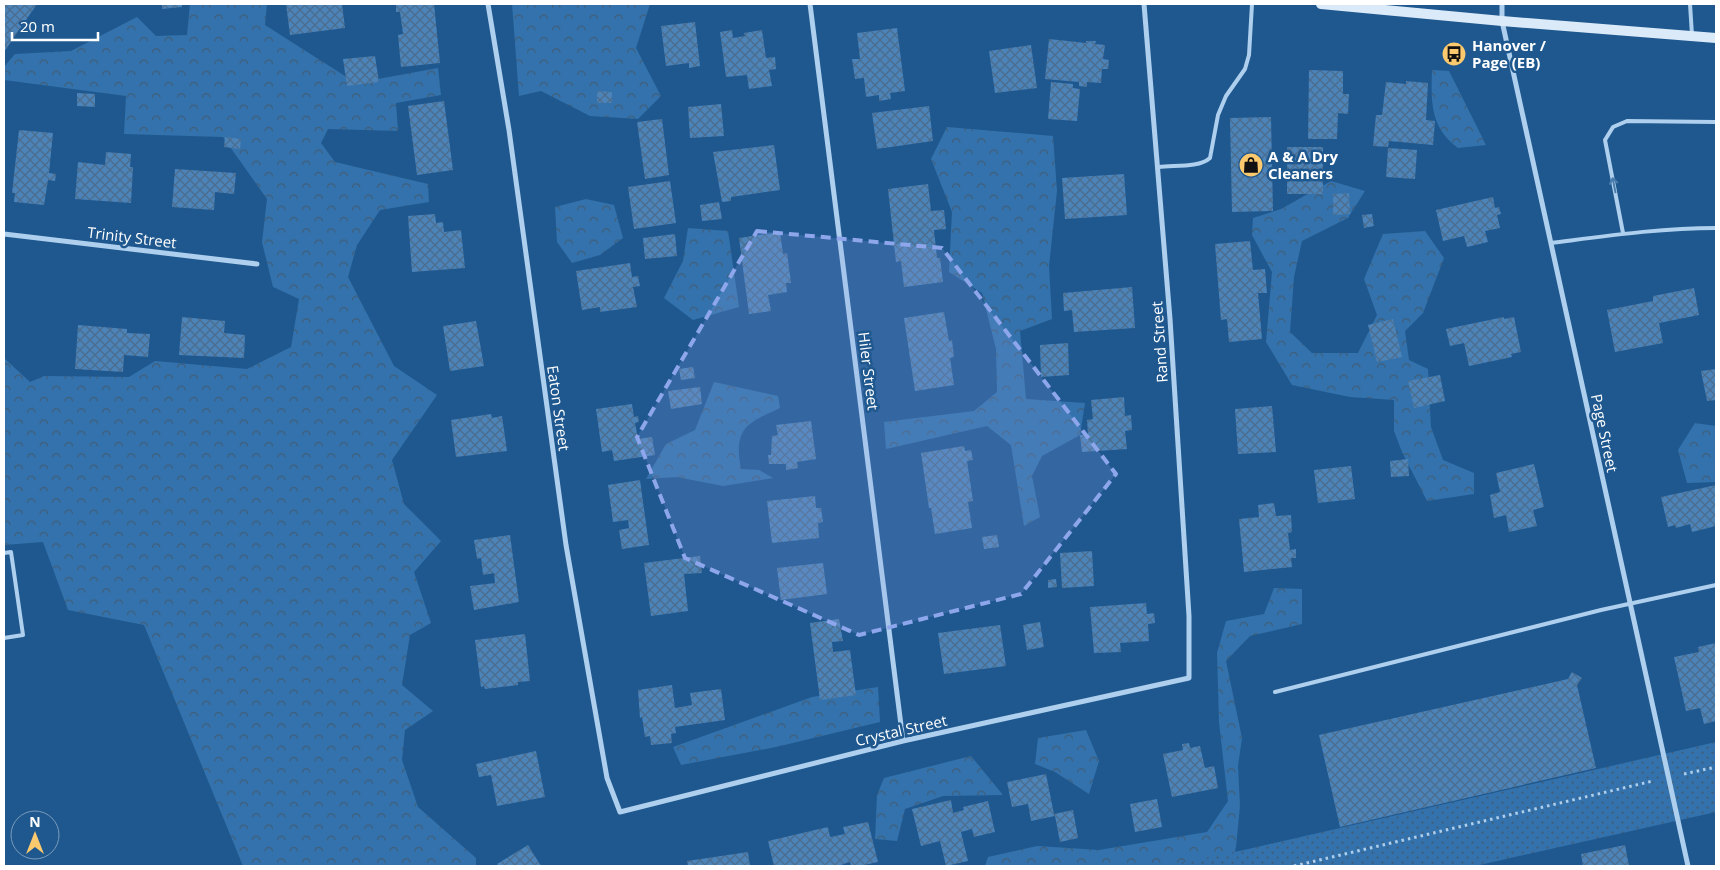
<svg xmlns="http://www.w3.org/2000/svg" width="1720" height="870" font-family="'Open Sans',sans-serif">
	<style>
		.forest { fill: url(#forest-crowns) }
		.park { fill: url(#park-dots) }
		.building { fill: url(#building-cross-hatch) }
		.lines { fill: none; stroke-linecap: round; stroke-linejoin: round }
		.path { stroke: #aecfed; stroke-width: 3; stroke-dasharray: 2.5 4; stroke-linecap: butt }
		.service { stroke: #aecfed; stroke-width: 4 }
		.minor { stroke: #aecfed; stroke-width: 5 }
		.secondary { stroke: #dbeaf9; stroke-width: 10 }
		.oneway { stroke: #4a7cab }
		.marked { fill: #8ea6ec; fill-opacity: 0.2; stroke: #8ea6ec; stroke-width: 4; stroke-dasharray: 10 6; stroke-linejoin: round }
		.labels { text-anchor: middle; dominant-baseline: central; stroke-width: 5; stroke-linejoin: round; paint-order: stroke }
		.poi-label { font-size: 15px; font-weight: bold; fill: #fff; stroke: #1f588f; text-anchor: start }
		.street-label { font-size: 15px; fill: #fff; stroke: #1f588f }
	</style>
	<defs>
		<pattern id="forest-crowns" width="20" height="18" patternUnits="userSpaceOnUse" patternTransform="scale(1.25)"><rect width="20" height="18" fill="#3372ac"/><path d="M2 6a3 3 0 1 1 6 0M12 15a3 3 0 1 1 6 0" fill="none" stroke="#415d77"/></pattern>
		<pattern id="park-dots" width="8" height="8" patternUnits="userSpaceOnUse" patternTransform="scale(1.25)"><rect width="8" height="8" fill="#3372ac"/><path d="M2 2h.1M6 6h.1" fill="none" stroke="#415d77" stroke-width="1.8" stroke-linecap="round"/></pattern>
		<pattern id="building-cross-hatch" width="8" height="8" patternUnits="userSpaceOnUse" patternTransform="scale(1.25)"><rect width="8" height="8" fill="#4c83b8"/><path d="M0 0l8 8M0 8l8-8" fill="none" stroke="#4c6d8d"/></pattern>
	</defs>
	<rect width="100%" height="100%" fill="#1f588f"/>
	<path class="forest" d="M190,4H267L265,25L356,83L438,68L441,95L396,103L398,131L328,129L321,143L335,162L428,184L429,202L380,210L357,245L348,277L394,366L437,395L392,460L404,504L441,541L414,572L431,623L410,635L402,685L433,711L405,730L402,760L418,807L476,858V866H243L144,625L68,610L43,542L4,545V358L30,382L44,376L129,377L155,361L247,369L291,347L299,299L273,287L262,242L267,199L223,137L124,134L126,96L4,80V67L15,54L71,51L137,17L156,36L187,35Z
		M512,4H650L636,48L661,96L638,119L590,116L541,91L519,96Z
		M1432,70L1449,71L1486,145L1458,148C1430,128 1431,101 1432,70Z
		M947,127L1053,136L1057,191L1049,266L1052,319L1020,331L1026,399L1085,403L1080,435L1042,456L1032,476L1040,517L1024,526L1011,445L987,426L886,449L884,422L974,411L997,392L996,349L982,293L949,272L952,212L931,159Z
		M1331,181L1365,191L1348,218L1302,241L1294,277L1290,332L1312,353H1358L1377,315L1364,279L1383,234L1425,231L1444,258L1423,313L1405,331L1409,360L1428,369L1431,427L1443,460L1474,473V494L1427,501L1402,452L1394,431V400L1350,397L1292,385L1266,342L1272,272L1252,235L1253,218L1281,209Z
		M586,199L614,205L623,238L600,255L572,263L557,242L555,207Z
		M688,228L728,231L739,307L693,320L664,298L683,261Z
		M714,382L778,396L780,408C747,423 733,428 741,469L759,470L773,478L723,486L677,477L646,479L666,444L695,430Z
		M1695,423L1716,426V482L1687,483L1678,450Z
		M1274,588L1302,589V624L1250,636L1226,661L1242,738L1238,766L1240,806L1236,847L1231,866H985L988,857L1037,846L1099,850L1207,832L1228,801L1219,722L1217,653L1226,621L1264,614Z
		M878,687L880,722L776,747L681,765L673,747L812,697Z
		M1086,730L1099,761L1089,794L1055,772L1035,764L1038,738Z
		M971,756L1003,795L943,796L905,809L897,841L875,839L877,795L884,778Z"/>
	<path class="park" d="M1716,742V812L1475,866H1164L1244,850Z"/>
	<path class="building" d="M4,4H37L4,52Z
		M162,4H182V7L162,9Z
		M286,4H342L345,28L290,35Z
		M396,4H434L440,63L401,67L398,35L403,34L400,12H396Z
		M695,22L700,66L689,68V63L666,66L661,26Z
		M897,28L905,91L890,93L891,99L879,101V95L866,97L864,78L855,79L852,59H860L857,33Z
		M732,30L733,38L745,36L744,33L762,30L766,58L775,57L776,69L769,70L772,86L749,89L747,75L726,77L720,32Z
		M1049,39L1086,43V41H1096L1095,44L1105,45L1103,59L1109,60L1108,69H1102L1101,83L1087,82V87L1079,86V82L1045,79Z
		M1031,45L1037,88L995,93L989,51Z
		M375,56L379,82L347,86L343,59Z
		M1309,70L1343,71V94H1349L1348,114L1338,113L1337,139H1308Z
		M1406,81L1428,83L1426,120L1435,121L1433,145L1389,141L1388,147L1373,146L1376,115H1382L1386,82L1406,84Z
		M1051,82L1073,84V88L1080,89L1077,121L1048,119Z
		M597,91L612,92V103H597Z
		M77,93L95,94V107L77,106Z
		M444,101L453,170L417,175L408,106Z
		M721,104L724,136L690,138L688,107Z
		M929,106L933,141L877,149L872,113Z
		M1271,117L1273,211L1232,212L1230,118Z
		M662,119L669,175L645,179L637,122Z
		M19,130L53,133L49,173L56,174L55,181L48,180L44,205L14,202L15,193H12Z
		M225,137L241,139L240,149L224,147Z
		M774,145L780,190L731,197V201L722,202L713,152Z
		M1287,147H1323V194H1287Z
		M1388,148L1417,150L1415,179L1386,177Z
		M106,152L131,154L130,167H133L131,203L75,199L78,162L105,165Z
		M175,169L236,173L234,194L215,192L214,210L172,207Z
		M1124,174L1127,215L1065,219L1062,178Z
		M670,181L676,223L634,229L628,187Z
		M928,184L931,211L944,210L946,229L934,230L937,258H940L943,282L904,287L901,261L896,262L888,189Z
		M1349,193L1350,214L1333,215V194Z
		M1493,197L1495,208L1499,207L1501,214L1497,215L1500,228L1485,231L1488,242L1467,247L1464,236L1443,241L1436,210Z
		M719,202L722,219L702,221L700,205Z
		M435,214L436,223L443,222L444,232L461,230L465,268L412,272L408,216Z
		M1372,214L1374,226L1364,228L1362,215Z
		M780,232L783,254L787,253L791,283H786L787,292L768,295L771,311L749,314L739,238Z
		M675,234L677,256L645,259L643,238Z
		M1250,241L1253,270L1265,269L1267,293H1258L1262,339L1229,342L1227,319L1221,320L1215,244Z
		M630,263L632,277L638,276L640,286L633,287L637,307L600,312V307L582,310L576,271Z
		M1132,287L1135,328L1074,332L1072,310L1064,311L1063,293Z
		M1694,288L1699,315L1659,323L1663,343L1615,352L1607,310L1653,301V296Z
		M944,312L949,341L952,340L954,357L950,358L954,385L915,391L904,318Z
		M182,317L225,321L224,333L245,335L244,358L179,355Z
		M1504,317V319L1514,317L1521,352L1511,354L1512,357L1469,366L1464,343L1450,346L1446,329Z
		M1393,319L1402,357L1377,362L1368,325Z
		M476,321L484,366L450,371L443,326Z
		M78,325L127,329V333L150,334L148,357L124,355L123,372L75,369Z
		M1068,343L1069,375L1041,377L1040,345Z
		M693,367L695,378L681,380L679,369Z
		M1716,369V400L1707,401L1701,371Z
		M1440,375L1445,401L1414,408L1408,381Z
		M700,387L702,404L671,409L668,391Z
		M1124,397L1125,416L1131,415L1132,430L1125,431L1127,449L1082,452L1080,435H1088L1087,420L1093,419L1091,400Z
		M632,404L634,417L638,416L639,422L635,423L638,439L652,437L655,455L614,461L612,450L602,452L596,409Z
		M1272,406L1276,452L1238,454L1235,409Z
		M491,414L492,418L502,416L507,451L456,457L451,420Z
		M811,421L816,459L797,462L798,468L786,470V464H769L768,455H771L772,436L778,435L776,425Z
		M964,446L965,451L971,450L973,460L967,461L973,501L968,502L972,528L935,534L931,508H929L921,453Z
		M1408,459L1409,476L1391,477L1390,461Z
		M1534,464L1544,507L1533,510L1537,526L1509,532L1506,515L1494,518L1490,495L1500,492L1496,473Z
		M1351,466L1355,499L1318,503L1314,470Z
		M640,480L649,545L622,549L619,530L629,528L628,520L613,522L608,485Z
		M1716,485V526L1692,532L1690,524L1676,528L1675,525L1668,527L1661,497Z
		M815,496L816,508H821L823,522L818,523L819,538L772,543L767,501Z
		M1274,503L1276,516L1291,515L1292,532L1288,533L1290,550L1296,549V558H1291L1292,567L1244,572L1239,519L1259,517L1258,505Z
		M510,535L519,602L474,610L470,586L495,583L494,573L483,575L481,558L477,559L474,540Z
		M997,535L999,547L984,549L982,537Z
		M1092,551L1094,586L1062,588L1060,553Z
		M700,556L702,573L684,574L688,611L651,616L644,563Z
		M823,563L827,594L781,600L777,568Z
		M1056,579L1057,587L1048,588V580Z
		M1146,603L1147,614L1154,613L1155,623L1148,624L1149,641L1120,643L1121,652L1094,653L1090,607Z
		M839,619L843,641L832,642L833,652L850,650L856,695L820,700L810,623Z
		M1040,622L1044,647L1027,650L1023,625Z
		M1000,625L1006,666L944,674L938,633Z
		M525,634L530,681L518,682V685L485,689L484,686L481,687L475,640Z
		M1716,643V721L1704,724L1700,708L1686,711L1674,657L1699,652L1698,647Z
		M1572,672L1582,678L1577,685L1596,768L1340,827L1319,735L1568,679Z
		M672,685L675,708L692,705L690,693L721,689L725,720L675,727L676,733L671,734L672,743L651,745L650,736L645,737L642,717L640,718L638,690Z
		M1189,743L1190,748L1200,746L1205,768L1214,766L1218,788L1172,797L1163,754L1183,750L1182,744Z
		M536,751L545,797L497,806L491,775L479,777L476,764Z
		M1046,774L1054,814L1073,810L1078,838L1060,842L1055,816L1031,821L1028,804L1012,807L1007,782Z
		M1157,799L1162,827L1135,832L1130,804Z
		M951,800L953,813L964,810L963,807L988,801L995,832L974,837L972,829L961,832L968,861L946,866L940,841L921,846L912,809Z
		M868,822L878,862L859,866H851L850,862L838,866H774L768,841L828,827L830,837L845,834L843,827Z
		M528,845L541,866H499L497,864Z
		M1625,845L1629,866H1583L1581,854Z
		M748,852L750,866H688L687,861Z"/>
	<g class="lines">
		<path class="path" d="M1684,774L1716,767
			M1294,866L1653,781"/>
		<path class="service" d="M1690,4L1692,35
			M1159,167C1174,165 1199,168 1210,158L1218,115L1226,96L1245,69L1249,55L1252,4
			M1623,233L1605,140L1613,127L1627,121L1716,122
			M1551,243C1606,236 1660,228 1716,228
			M4,553L11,552L23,635L4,638
			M1275,692L1601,610L1716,585"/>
		<path class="minor" d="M488,4L509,130L566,545L607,778L620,812L903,741L1189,678V616L1170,319L1144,4
			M810,4L903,741
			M1502,4V21L1688,866
			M4,234L257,264"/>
		<path class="secondary" d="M1321,4L1502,21L1716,38"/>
	</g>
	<defs><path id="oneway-shaft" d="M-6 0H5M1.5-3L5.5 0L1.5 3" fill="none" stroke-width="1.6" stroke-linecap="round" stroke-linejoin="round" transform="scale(1.25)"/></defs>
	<use class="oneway" href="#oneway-shaft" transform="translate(1614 185) rotate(-101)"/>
	<path class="marked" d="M757,231L942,248L1116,474L1021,594L859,635L685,558L637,437Z"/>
	<defs>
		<symbol id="bus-disc" viewBox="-11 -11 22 22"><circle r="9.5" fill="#fbc96e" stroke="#1f588f"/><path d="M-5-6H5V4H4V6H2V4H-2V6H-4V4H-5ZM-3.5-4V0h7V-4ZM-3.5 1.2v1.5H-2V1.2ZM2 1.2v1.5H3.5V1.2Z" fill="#111"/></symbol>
		<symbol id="shop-disc" viewBox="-11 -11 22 22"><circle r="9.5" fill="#fbc96e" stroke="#1f588f"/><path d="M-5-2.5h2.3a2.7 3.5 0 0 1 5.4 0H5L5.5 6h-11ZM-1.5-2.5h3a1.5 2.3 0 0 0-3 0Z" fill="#111"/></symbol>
	</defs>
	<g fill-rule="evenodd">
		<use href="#bus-disc" x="1440" y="40" width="28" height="28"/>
		<use href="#shop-disc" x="1237" y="151" width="28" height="28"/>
	</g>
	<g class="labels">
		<g class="poi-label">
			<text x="1472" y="45">Hanover /<tspan x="1472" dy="17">Page (EB)</tspan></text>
			<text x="1268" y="156">A &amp; A Dry<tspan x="1268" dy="17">Cleaners</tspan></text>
		</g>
		<g class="street-label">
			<text transform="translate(132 237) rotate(7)">Trinity Street</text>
			<text transform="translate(1159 342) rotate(-94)">Rand Street</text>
			<text transform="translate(869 371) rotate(83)">Hiler Street</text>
			<text transform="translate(559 408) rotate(82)">Eaton Street</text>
			<text transform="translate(1605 433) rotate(78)">Page Street</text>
			<text transform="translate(901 730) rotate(-13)">Crystal Street</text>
		</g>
	</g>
	<rect width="1720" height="870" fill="none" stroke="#ffffff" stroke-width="10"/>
	<g transform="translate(35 835)"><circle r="24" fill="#1f588f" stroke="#799bbc"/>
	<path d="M0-4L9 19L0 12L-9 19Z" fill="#fbc96e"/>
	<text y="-8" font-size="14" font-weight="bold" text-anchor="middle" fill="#ffffff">N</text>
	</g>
	<path d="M12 32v8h86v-8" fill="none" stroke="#ffffff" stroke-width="2.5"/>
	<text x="20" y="32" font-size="15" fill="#ffffff" stroke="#1f588f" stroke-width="4" paint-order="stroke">20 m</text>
</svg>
